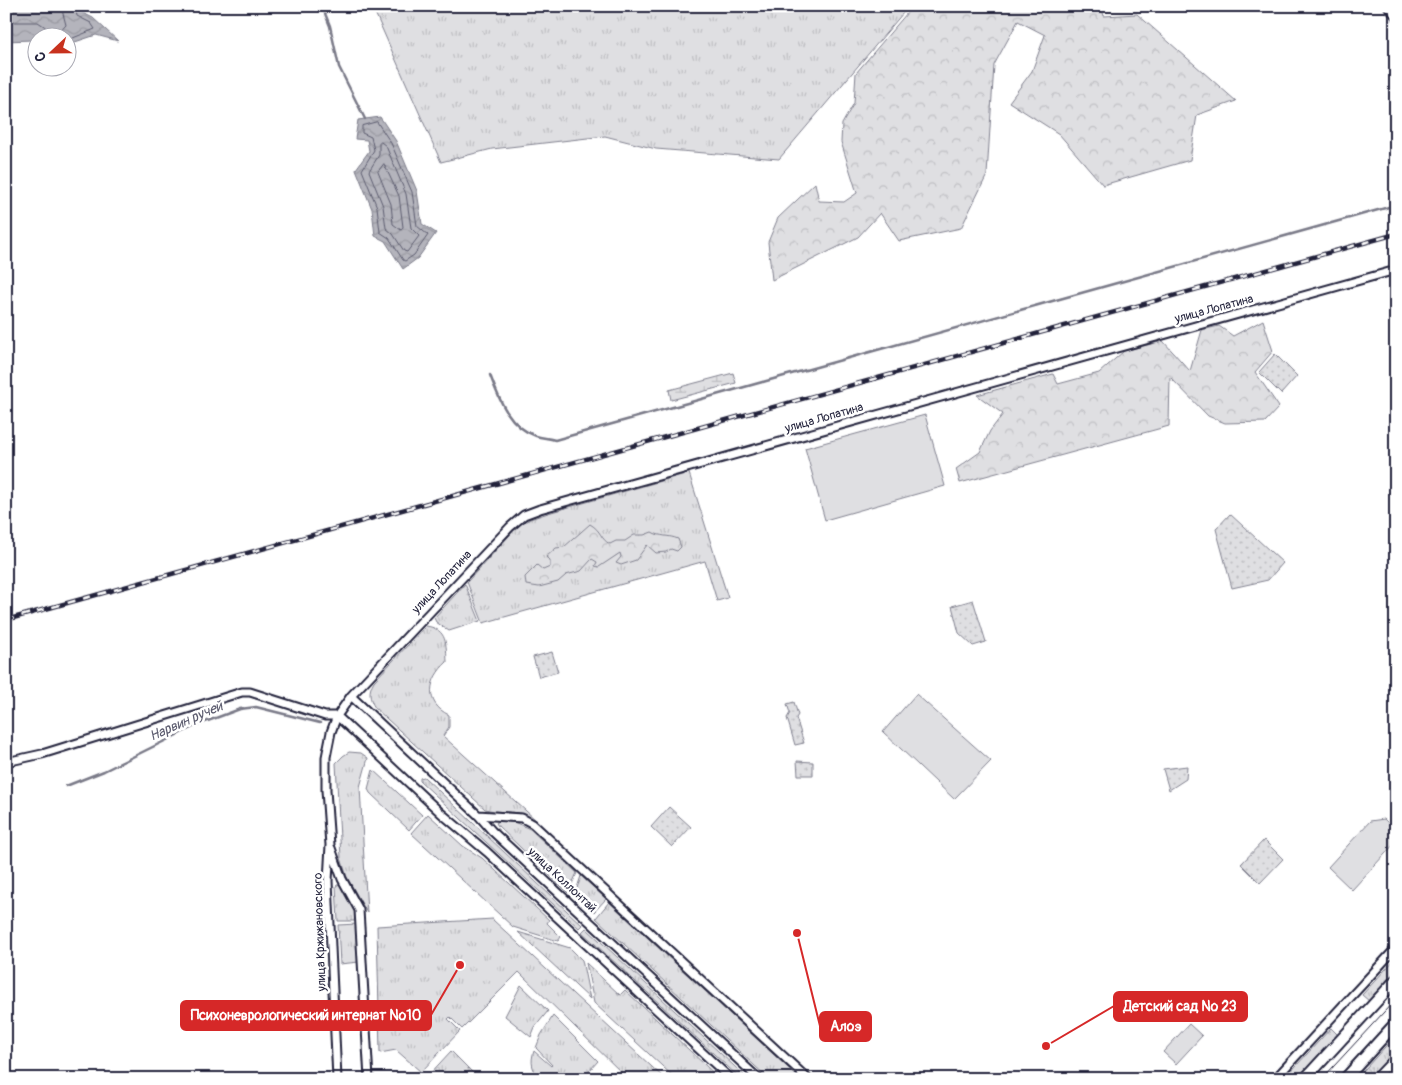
<svg xmlns="http://www.w3.org/2000/svg" width="1402" height="1085" font-family="Pangolin,sans-serif">
	<style>
		.grass { fill: url(#grass-tufts); stroke: #80808e }
		.forest { fill: url(#forest-crowns); stroke: #80808e }
		.wetland { fill: url(#wetland-marsh); stroke: #80808e }
		.park { fill: url(#park-dots); stroke: #80808e }
		.garden { fill: #dfdfe2; stroke: #80808e }
		.water { fill: url(#water-waves); stroke: #7a7a88 }
		.lines { fill: none; stroke-linecap: round; stroke-linejoin: round }
		.shore { stroke: #5c5c6f; stroke-width: 1 }
		.stream { stroke: #7a7a88; stroke-width: 2.5 }
		.minor-casing { stroke: #22223b; stroke-width: 11 }
		.secondary-casing { stroke: #22223b; stroke-width: 14 }
		.minor { stroke: #fff; stroke-width: 7 }
		.secondary { stroke: #fff; stroke-width: 10 }
		.tram { stroke: #22223b; stroke-width: 1 }
		.rail-casing { stroke: #22223b; stroke-width: 4.5 }
		.rail { stroke: #fff; stroke-width: 2.5; stroke-dasharray: 8; stroke-linecap: butt }
		.labels { text-anchor: middle; dominant-baseline: central; stroke-width: 5; stroke-linejoin: round; paint-order: stroke }
		.street-label { font-size: 12px; fill: #22223b; stroke: #fff }
		.water-label { font-size: 14px; font-style: italic; fill: #5c5c6f; stroke: #fff }
		.leader { fill: none; stroke: #d62828; stroke-width: 2 }
		.callout-dot { fill: #d62828; stroke: #fff; stroke-width: 2 }
		.callout { fill: #d62828; stroke: #d62828; stroke-width: 2 }
		.callout-label { font-size: 14px; text-anchor: middle; font-weight: bold; fill: #fff }
	</style>
	<defs>
		<pattern id="grass-tufts" width="24" height="20" patternUnits="userSpaceOnUse" patternTransform="scale(1.25)"><rect width="24" height="20" fill="#dfdfe2"/><path d="M3 7l-1-3M5 7V3M7 7l1-3M15 17l-1-3M17 17v-4M19 17l1-3" fill="none" stroke="#bfbfc3"/></pattern>
		<pattern id="forest-crowns" width="20" height="18" patternUnits="userSpaceOnUse" patternTransform="scale(1.25)"><rect width="20" height="18" fill="#dfdfe2"/><path d="M2 6a3 3 0 1 1 6 0M12 15a3 3 0 1 1 6 0" fill="none" stroke="#bfbfc3"/></pattern>
		<pattern id="wetland-marsh" width="20" height="14" patternUnits="userSpaceOnUse" patternTransform="scale(1.25)"><rect width="20" height="14" fill="#dfdfe2"/><path d="M1 5h8M5 5V1M11 12h8M15 12V8" fill="none" stroke="#bfbfc3"/></pattern>
		<pattern id="park-dots" width="8" height="8" patternUnits="userSpaceOnUse" patternTransform="scale(1.25)"><rect width="8" height="8" fill="#dfdfe2"/><path d="M2 2h.1M6 6h.1" fill="none" stroke="#bfbfc3" stroke-width="1.8" stroke-linecap="round"/></pattern>
		<pattern id="water-waves" width="16" height="10" patternUnits="userSpaceOnUse" patternTransform="scale(1.25)"><rect width="16" height="10" fill="#b4b4bc"/><path d="M0 5q4-4 8 0t8 0" fill="none" stroke="#9a9aa2"/></pattern>
	</defs>
	<rect width="100%" height="100%" fill="#fff"/>
	<filter id="ink" filterUnits="userSpaceOnUse"><feTurbulence type="fractalNoise" baseFrequency=".02" numOctaves="2"/><feDisplacementMap in="SourceGraphic" scale="10" xChannelSelector="R" yChannelSelector="G"/><feConvolveMatrix kernelMatrix="1 2 1 2 8 2 1 2 1" color-interpolation-filters="sRGB"/></filter>
	<g filter="url(#ink)">
		<path class="grass" d="M372,6H909L779,159L656,149L605,136L492,149L441,162Z
			M689,473L728,598L717,601L705,561L483,623L467,582L519,525L530,519L548,513Z
			M465,584L480,621L449,631L436,622L434,618Z
			M426,626C448,629 446,645 447,662C428,679 424,703 449,715V727L443,736L536,820L521,813L494,811L485,809L375,708C369,698 368,691 374,681Z
			M349,752L361,753L368,758L360,787L367,913L347,877L341,858L336,763L343,756Z
			M373,770L422,815L409,830L370,793L368,789Z
			M424,777L582,925L579,928L420,781V778Z
			M428,814L463,846L482,858L549,920L547,923L561,937L558,941L513,927L411,833Z
			M499,821L514,822L530,829L577,873L568,893L498,826L496,823Z
			M581,876L606,899L594,912L575,894Z
			M339,884L341,885C349,896 356,908 357,921H338L336,886Z
			M609,902L800,1079H769L596,918Z
			M493,919V920L665,1079H628L519,972L462,1029L450,1017L448,1019L460,1031L421,1072L396,1050L380,1053L377,926Z
			M357,924L359,962L340,964L338,925Z
			M586,928L748,1079H741L582,932Z
			M518,932L570,948L582,960L590,999Z
			M1396,958V972L1369,1001L1362,995Z
			M586,963L620,995L625,990L720,1079H676L594,1003Z
			M521,985L548,1011L535,1027L531,1037L505,1016Z
			M553,1016L598,1061L582,1079H541C532,1071 530,1062 534,1051L551,1066L552,1065L536,1048L541,1035Z
			M1331,1028L1338,1035L1297,1079H1284Z
			M1394,1037L1396,1051L1370,1079H1356Z
			M451,1051L479,1079H428L427,1077Z"/>
		<path class="forest" d="M913,6H1101L1104,16L1137,14L1236,101L1197,115L1190,160L1103,185L1059,134L1009,102L1032,71L1045,35L1018,21L994,65L987,175L961,228L899,241L880,213L858,237L772,280L768,242L778,218L815,183L819,201L844,202L857,193L841,142L842,124L854,103L856,73Z
			M1263,320L1273,351L1255,372L1279,407L1265,422L1225,423L1208,416L1170,377L1169,426L960,483L956,469L980,452L990,431L1003,414L977,395L1053,374L1058,384L1099,373L1124,351L1163,341L1190,371L1202,330L1219,326L1233,336Z
			M590,524C602,531 600,539 610,544L616,541H625L634,535H644L652,532C660,537 669,535 678,539L681,547L677,551L671,549L666,552L656,553L647,545L636,560L621,565L616,563L621,557L620,553L599,567L595,566L597,562L592,559L581,571L566,575L558,582L539,587L526,585L525,577L537,565L543,570L550,567V561L546,557L556,548L564,547Z"/>
		<path class="wetland" d="M733,373L736,383L671,400L669,390Z"/>
		<path class="park" d="M1275,354L1297,376L1281,394L1259,372Z
			M1230,514L1283,563L1268,580L1232,588L1216,529Z
			M973,600L986,642L973,646L959,633L952,606Z
			M552,652L558,672L539,677L533,657Z
			M794,702L798,715L796,718L804,743L795,745L787,718L790,713L787,704Z
			M797,761L813,762V775H798Z
			M1187,766L1186,779L1169,790L1163,769Z
			M669,807L691,827L672,847L651,827Z
			M1264,840L1283,859L1260,883L1241,864Z"/>
		<path class="garden" d="M925,415L945,486L825,520L805,448Z
			M916,694L991,761L954,799L883,732Z
			M1384,819L1396,831V842L1352,890L1328,867L1370,821Z
			M1189,1024L1202,1036L1176,1064L1163,1052Z"/>
		<path class="water" d="M6,6H79L81,12L93,18L118,41L96,35L75,42L70,53L68,52V38H38L37,46L32,40L6,41Z
			M380,117L396,141L417,191L422,224L436,233L418,258L403,269L385,241L375,236L372,209L356,169L369,151L367,140L355,139L358,120Z"/>
		<g class="lines">
			<path class="shore" d="M6,22H38L44,26L56,36L66,25L61,6
				M68,46L73,38L95,29L91,23L77,16L75,6
				M377,122L391,143L412,192L417,226L428,235L414,255L405,261L403,260L389,238L380,232L377,207L362,170L374,150L371,137L362,133V126Z
				M381,142L386,146L406,194L411,228L419,236L407,252L404,251L393,234L386,228L383,206L369,171L379,155V144Z
				M384,164L399,196L403,227L401,230L393,224L391,204L378,172Z"/>
			<path class="stream" d="M322,6L330,26L339,67L365,119
				M490,375C499,399 509,427 536,436C542,438 549,438 555,440L1396,205
				M66,786L104,771L197,725L240,709L256,707L320,723"/>
			<defs>
				<path id="minor" d="M1388,6L1396,16
					M351,696L478,815L492,831L759,1079
					M337,716L441,813L487,852L731,1079
					M6,762L42,754L242,692H250L325,716H337
					M478,815L522,818L533,824L808,1079
					M331,848L342,879L359,910L369,1079
					M337,1079L328,881L330,845L326,790V757L331,732L337,716L351,696L510,527L524,515L540,509L1396,270
					M1275,1079L1396,948
					M1375,1079L1396,1057"/>
				<path id="secondary" d="M1305,1079L1396,980
					M1345,1079L1396,1023"/>
			</defs>
			<use href="#minor" class="minor-casing"/>
			<use href="#secondary" class="secondary-casing"/>
			<use href="#minor" class="minor"/>
			<use href="#secondary" class="secondary"/>
			<path class="tram" d="M1322,1079L1396,999"/>
			<defs>
				<path id="rail" d="M6,620L1396,234"/>
			</defs>
			<use href="#rail" class="rail-casing"/>
			<use href="#rail" class="rail"/>
		</g>
	</g>
	<g class="labels">
		<g class="street-label">
			<text transform="translate(1214 309) rotate(-15)">улица Лопатина</text>
			<text transform="translate(824 418) rotate(-16)">улица Лопатина</text>
			<text transform="translate(442 582) rotate(-47)">улица Лопатина</text>
			<text transform="translate(562 880) rotate(43)">улица Коллонтай</text>
			<text transform="translate(320 932) rotate(-92)">улица Кржижановского</text>
		</g>
		<g class="water-label">
			<text transform="translate(186 721) rotate(-24)">Нарвин ручей</text>
		</g>
	</g>
	<path class="leader" d="M1046 1046L1114 1006M460 965L431 1015M797 933L820 1026"/>
	<g class="callout-dot">
		<circle cx="1046" cy="1046" r="5"/>
		<circle cx="460" cy="965" r="5"/>
		<circle cx="797" cy="933" r="5"/>
	</g>
	<g class="callout">
		<rect x="1114" y="992" width="133" height="29" rx="5"/>
		<rect x="181" y="1001" width="250" height="29" rx="5"/>
		<rect x="820" y="1012" width="51" height="29" rx="5"/>
	</g>
	<g class="callout-label">
		<text x="1180" y="1011">Детский сад № 23</text>
		<text x="306" y="1020">Психоневрологический интернат №10</text>
		<text x="846" y="1031">Алоэ</text>
	</g>
	<rect width="1402" height="1085" fill="none" stroke="#fff" stroke-width="25"/>
	<rect x="12" y="12" width="1377" height="1060" fill="none" stroke="#22223b" stroke-width="2" filter="url(#ink)"/>
	<g transform="translate(52 52) rotate(248)"><circle r="24" fill="#ffffff" stroke="#a7a7b1"/>
	<path d="M0-4L9 19L0 12L-9 19Z" fill="#c8321e"/>
	<text y="-8" font-size="14" font-weight="bold" text-anchor="middle" fill="#22223b">С</text>
	</g>
</svg>
